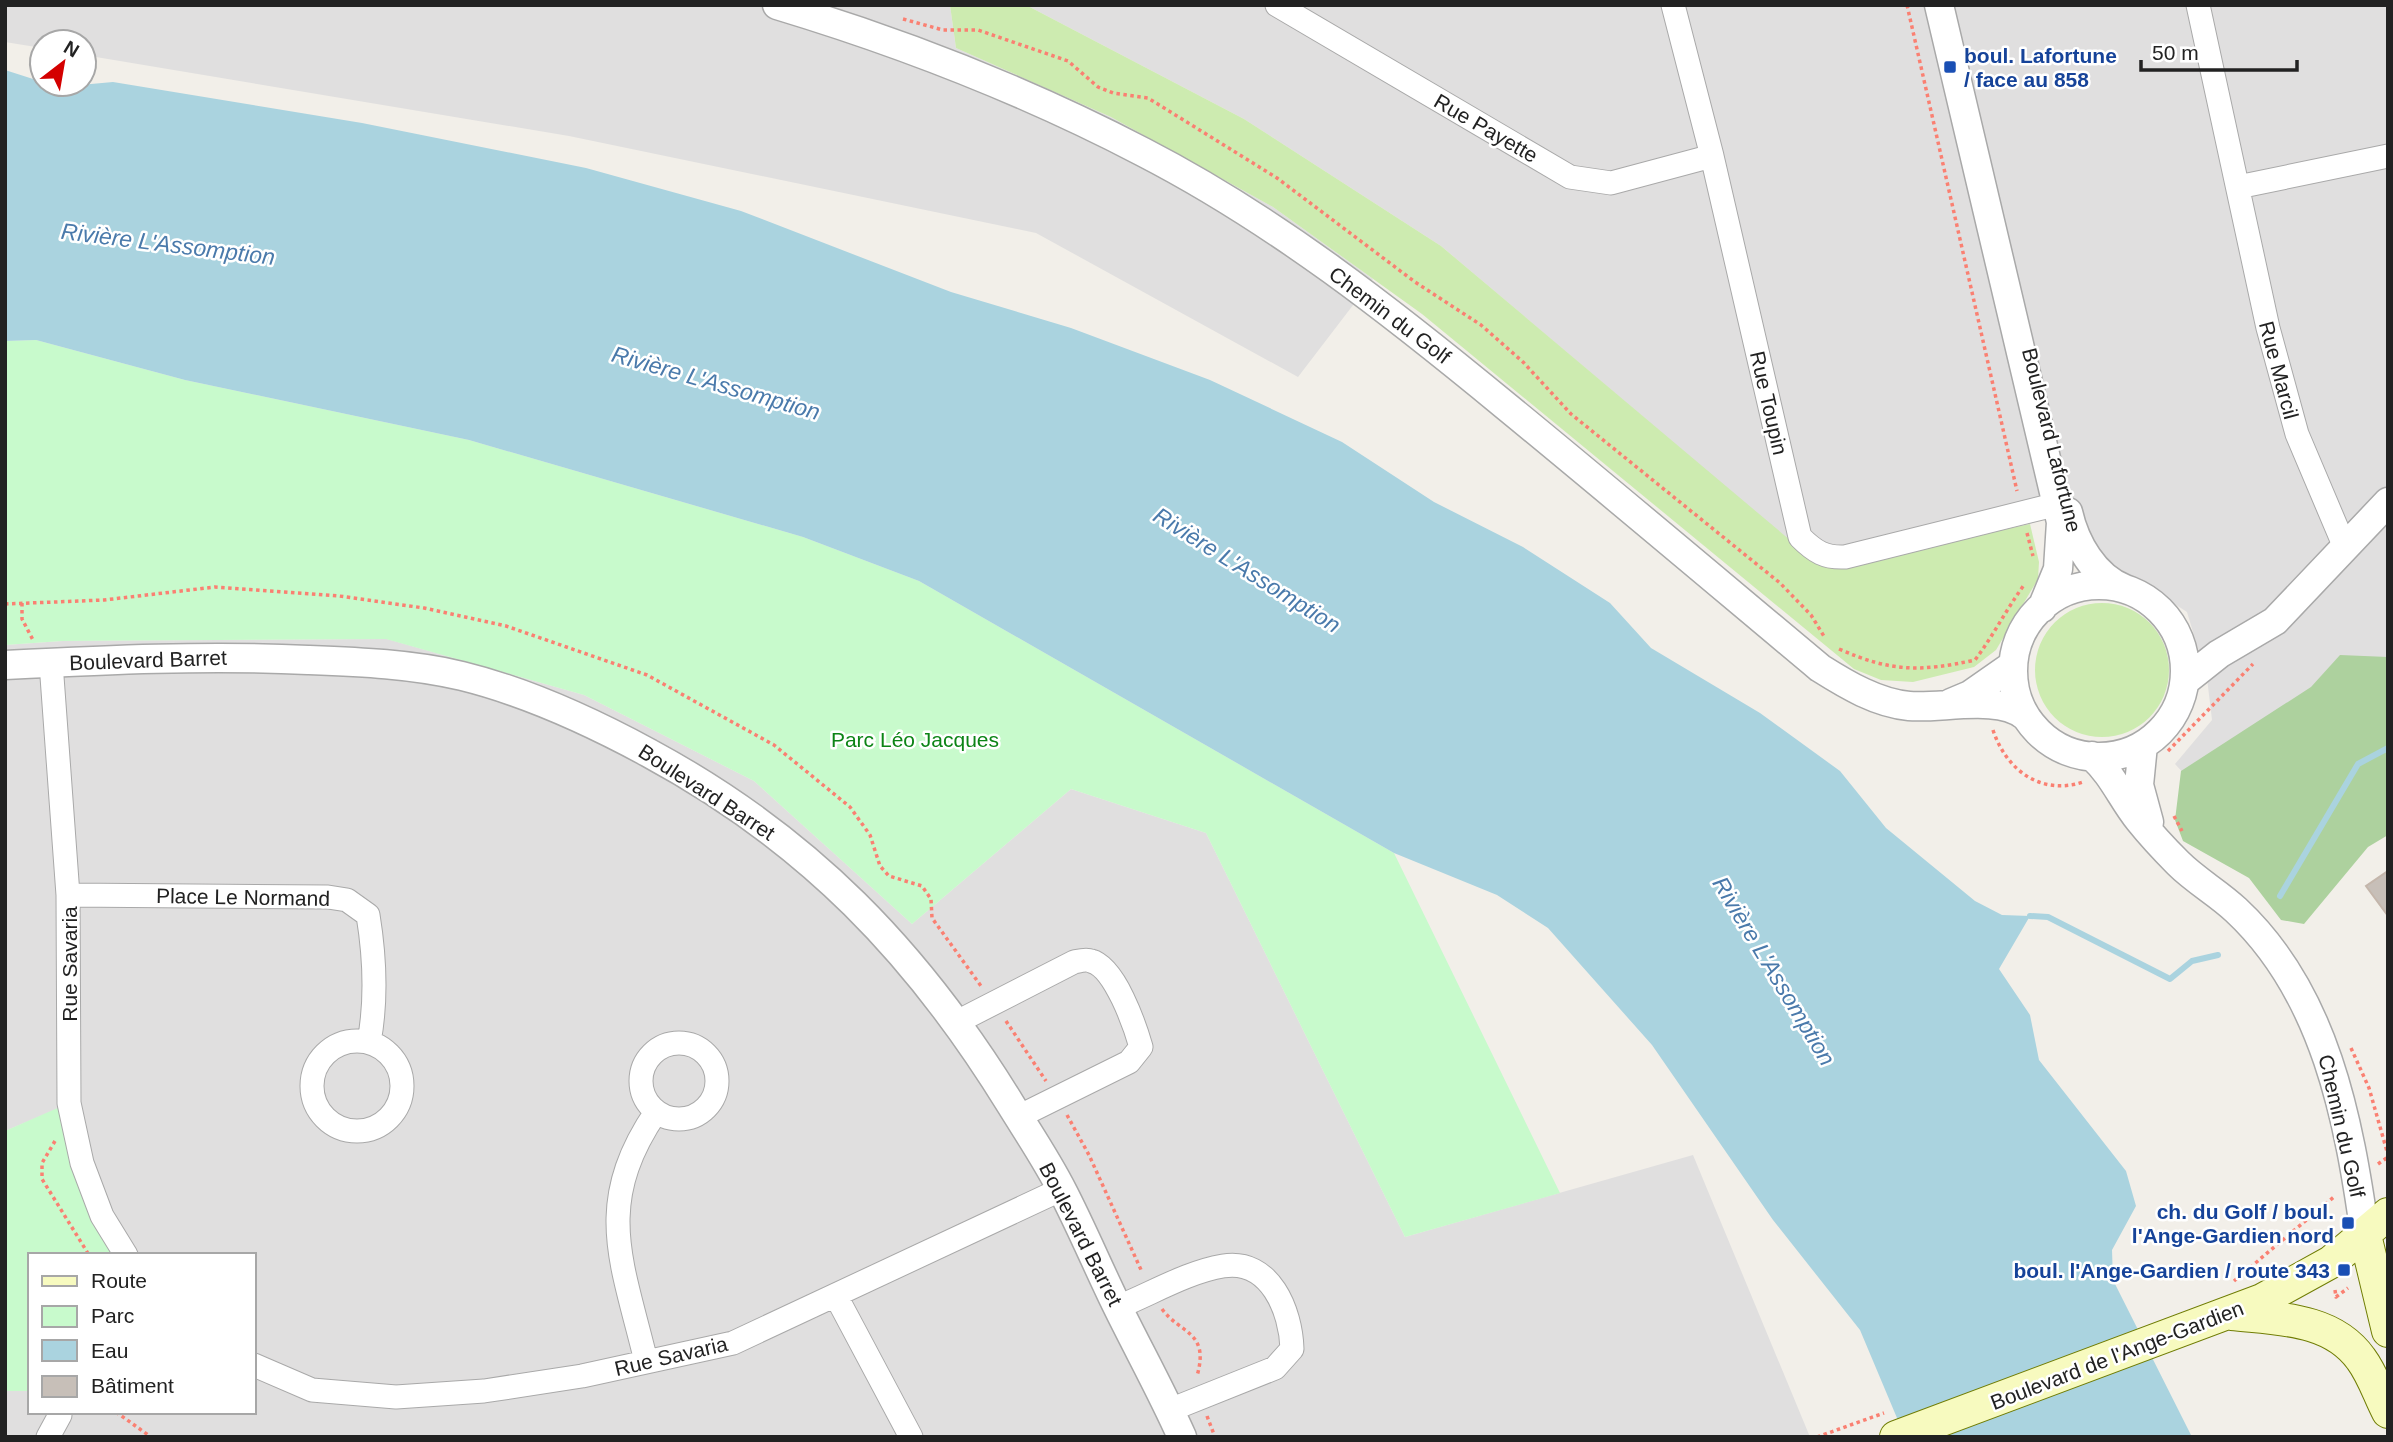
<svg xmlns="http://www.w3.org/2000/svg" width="2393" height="1442" font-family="Arial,sans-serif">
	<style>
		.residential { fill: #e0dfdf }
		.grass { fill: #cdebb0 }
		.forest { fill: #add19e }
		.park { fill: #c8facc }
		.water { fill: #aad3df }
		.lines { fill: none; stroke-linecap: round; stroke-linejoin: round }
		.stream { stroke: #aad3df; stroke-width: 6 }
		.building { fill: #c7bfb8; stroke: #c4b6ab; stroke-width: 2 }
		.minor-casing { stroke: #a9a9a9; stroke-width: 25 }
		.tertiary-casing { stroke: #a9a9a9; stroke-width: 31 }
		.secondary-casing { stroke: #707d05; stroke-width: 34 }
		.path { stroke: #fa8072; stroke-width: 3.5; stroke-dasharray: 3.5 3.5; stroke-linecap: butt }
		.minor { stroke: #fff; stroke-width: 23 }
		.tertiary { stroke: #fff; stroke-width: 28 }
		.secondary { stroke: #f7fabf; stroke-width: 32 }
		.transit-dot { fill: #1a4fb4; stroke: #fff; stroke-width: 2.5 }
		.labels { text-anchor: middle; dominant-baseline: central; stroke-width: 5; stroke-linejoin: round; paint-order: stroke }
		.transit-label { font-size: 21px; font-weight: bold; fill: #164399; stroke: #fff; text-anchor: end }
		.street-label { font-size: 21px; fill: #222; stroke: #fff }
		.park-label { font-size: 21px; fill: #0c8416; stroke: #fff }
		.water-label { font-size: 23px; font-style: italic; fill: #4a7aab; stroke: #fff }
	</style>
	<rect width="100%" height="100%" fill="#f2efe9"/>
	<path class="residential" d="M5,5H950L956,48L1111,117L1273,207L1373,279L1298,377L1036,233L569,136L84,55V42H42V48L5,42Z
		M1026,5H2388V690L2219,812L2175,764L2212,720L2207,678L2187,612L2102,557L2077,507L2030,524L1837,565L1809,557L1441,246L1244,119Z
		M387,639L584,695L754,781L912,924L1071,789L1206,833L1405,1237L1693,1155L1810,1437H5V1391H30V1412H254V1255H127L69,1104L5,1131V645L62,641Z"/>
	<path class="grass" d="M950,5H1026L1244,119L1441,246L1809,556L1837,565L2030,524L2039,562L2038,579L1996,650L1974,667L1913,682L1881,680L1854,669L1422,314L1273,207L1111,117L956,48Z
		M2035 670a67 67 0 1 1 134 0a67 67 0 1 1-134 0Z"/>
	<path class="forest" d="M2340,655L2388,657V835L2368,847L2304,924L2281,920L2249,878L2183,841L2175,820L2181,771L2311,687Z"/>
	<path class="park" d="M36,340L185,380L469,440L803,537L919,581L1394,853L1560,1193L1405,1237L1206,833L1071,789L912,924L754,781L584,695L386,639L62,641L5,645V341Z
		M69,1103L126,1255H30V1391H5V1131Z"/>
	<path class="water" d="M5,70L58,87L113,82L362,123L586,168L741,211L951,292L1071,328L1210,380L1342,442L1434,502L1523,547L1610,603L1651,648L1760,713L1840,771L1886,828L1975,901L2002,915L2030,916L1999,969L2030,1015L2039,1060L2126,1171L2136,1206L2112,1250L2113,1280L2192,1437H1905L1860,1330L1773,1220L1652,1045L1548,928L1497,895L1394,853L919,581L803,537L469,440L185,380L36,340L5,341Z"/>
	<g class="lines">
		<path class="stream" d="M2280,896L2358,764L2388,748
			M2030,916L2048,917L2170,979L2192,961L2218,955"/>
	</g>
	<path class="building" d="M2388,871V916L2366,886Z"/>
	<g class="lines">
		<defs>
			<path id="minor" d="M1277,5L1570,177L1611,183L1712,156
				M1673,5L1712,156L1800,537C1815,552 1825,558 1845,557L2058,504
				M2198,5L2268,328L2297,434L2344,545
				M2238,187L2388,156
				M51,663L68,895L69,1103L82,1163L102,1216L126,1255
				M68,895L328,897L347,900L368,915C375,958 377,999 369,1042
				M957,1022L1074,962C1079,961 1086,959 1091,961C1115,967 1135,1026 1141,1047L1129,1062L1018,1117
				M312 1086a45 45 0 1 1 90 0a45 45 0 1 1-90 0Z
				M641 1081a38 38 0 1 1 76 0a38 38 0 1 1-76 0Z
				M836,1296L911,1437
				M1118,1307C1151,1294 1187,1272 1223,1266C1270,1258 1291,1311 1292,1349L1275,1368L1170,1410
				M646,1361C622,1261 593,1205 656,1112
				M254,1365L312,1390L396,1397L484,1391L582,1376L733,1343L1062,1189
				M48,1437L60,1415"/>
			<path id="tertiary" d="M777,5C903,43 1026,91 1143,152C1275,220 1393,313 1507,407C1612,493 1716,581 1820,668C1847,685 1877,703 1909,706C1941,709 1999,694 2025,716
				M1939,5L2061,522L2058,569L2042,608
				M2068,512C2075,543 2094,577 2125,589
				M2013 671a86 86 0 1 1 172 0a86 86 0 1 1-172 0Z
				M5,665C106,660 207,655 308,660C359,662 412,664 462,676C527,692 590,721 649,753C808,839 917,952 1011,1105C1029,1134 1048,1162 1063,1192C1082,1229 1098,1267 1116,1304C1138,1349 1162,1392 1182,1437
				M2185,681L2219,654L2275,621L2388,502
				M1951,703L1970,695L2013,665
				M2143,745L2139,785L2149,822
				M2092,756C2113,775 2122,799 2139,820C2151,835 2165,850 2178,863C2196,881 2218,893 2236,910C2325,993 2349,1119 2365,1235"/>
			<path id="secondary" d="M2365,1235L2388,1331
				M2232,1314C2278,1319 2332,1318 2361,1359C2373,1375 2379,1395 2388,1412
				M1896,1437L2262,1300L2331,1262L2388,1214"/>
		</defs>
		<use href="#minor" class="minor-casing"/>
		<use href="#tertiary" class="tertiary-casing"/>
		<use href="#secondary" class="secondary-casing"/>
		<path class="path" d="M1907,5L2017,491
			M903,19L943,30H978L1068,61L1098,87L1113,93L1148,98L1277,178L1415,282L1481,325L1523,362L1571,414L1780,583L1811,615L1825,638
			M2027,533L2033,556
			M22,603V619L33,640
			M5,604L104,600L215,587L339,596L424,608L506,626L647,675L774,745L850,807L870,835L880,866L889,876L922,886L931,899L932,918L981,986
			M1839,649C1891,672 1920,672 1975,660C1993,636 2006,610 2024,585
			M1993,730C2006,770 2041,796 2083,782
			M2168,751L2253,664
			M2174,816L2182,831
			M1006,1021L1046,1081
			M2351,1048L2369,1088L2388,1155
			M1067,1115L1089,1155L1142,1272
			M55,1141L42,1163V1179L89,1255
			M2378,1164L2388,1157
			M2234,1281L2335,1196
			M2335,1290L2336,1297L2348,1288
			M1162,1309C1180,1334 1210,1331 1197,1376
			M116,1412L151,1437
			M1207,1416L1215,1437
			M1817,1437L1884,1413"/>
		<use href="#minor" class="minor"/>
		<use href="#tertiary" class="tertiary"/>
		<use href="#secondary" class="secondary"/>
	</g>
	<g class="transit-dot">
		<rect x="1943" y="60" width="14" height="14" rx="3.5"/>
		<rect x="2341" y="1216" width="14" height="14" rx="3.5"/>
		<rect x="2337" y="1263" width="14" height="14" rx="3.5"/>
	</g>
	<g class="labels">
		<g class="transit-label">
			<text x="1964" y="55" text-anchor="start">boul. Lafortune<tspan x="1964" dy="24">/ face au 858</tspan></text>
			<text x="2334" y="1211">ch. du Golf / boul.<tspan x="2334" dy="24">l'Ange-Gardien nord</tspan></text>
			<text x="2330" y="1270">boul. l'Ange-Gardien / route 343</text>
		</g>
		<g class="street-label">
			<text transform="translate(1486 128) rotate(30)">Rue Payette</text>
			<text transform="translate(1390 315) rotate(37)">Chemin du Golf</text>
			<text transform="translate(2279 370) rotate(75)">Rue Marcil</text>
			<text transform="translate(1769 403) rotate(77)">Rue Toupin</text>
			<text transform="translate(2052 440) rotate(76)">Boulevard Lafortune</text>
			<text transform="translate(148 660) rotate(-2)">Boulevard Barret</text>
			<text transform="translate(707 792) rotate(33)">Boulevard Barret</text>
			<text transform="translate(243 897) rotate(1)">Place Le Normand</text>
			<text transform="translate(69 964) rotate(-90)">Rue Savaria</text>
			<text transform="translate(2342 1126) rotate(77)">Chemin du Golf</text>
			<text transform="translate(1081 1234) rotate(63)">Boulevard Barret</text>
			<text transform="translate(2117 1355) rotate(-21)">Boulevard de l'Ange-Gardien</text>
			<text transform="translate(671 1356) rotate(-13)">Rue Savaria</text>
		</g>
		<g class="park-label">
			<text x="915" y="739">Parc Léo Jacques</text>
		</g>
		<g class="water-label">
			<text transform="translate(168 244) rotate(7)">Rivière L'Assomption</text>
			<text transform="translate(716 383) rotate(16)">Rivière L'Assomption</text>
			<text transform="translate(1247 570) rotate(32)">Rivière L'Assomption</text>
			<text transform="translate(1774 971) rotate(59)">Rivière L'Assomption</text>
		</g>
	</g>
	<rect width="2393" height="1442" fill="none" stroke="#222222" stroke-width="14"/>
	<rect x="28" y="1253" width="228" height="161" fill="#ffffff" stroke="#a7a7a7" stroke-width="2"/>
	<rect x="42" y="1276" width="35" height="10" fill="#f7fabf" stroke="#a7a7a7" stroke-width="2"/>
	<text x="91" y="1288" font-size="21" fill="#222222">Route</text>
	<rect x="42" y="1306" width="35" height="21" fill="#c8facc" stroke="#a7a7a7" stroke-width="2"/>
	<text x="91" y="1323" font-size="21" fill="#222222">Parc</text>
	<rect x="42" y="1340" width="35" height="21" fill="#aad3df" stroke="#a7a7a7" stroke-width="2"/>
	<text x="91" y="1358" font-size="21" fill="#222222">Eau</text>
	<rect x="42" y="1376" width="35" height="21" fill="#c7bfb8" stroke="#a7a7a7" stroke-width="2"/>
	<text x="91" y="1393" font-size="21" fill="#222222">Bâtiment</text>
	<g transform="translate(63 63) rotate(31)"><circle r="33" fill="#ffffff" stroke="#a7a7a7" stroke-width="2"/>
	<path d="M0-5L12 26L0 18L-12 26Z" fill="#d40000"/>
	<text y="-10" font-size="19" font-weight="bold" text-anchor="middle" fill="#222222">N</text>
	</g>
	<path d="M2141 60v10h156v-10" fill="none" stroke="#222222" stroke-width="3.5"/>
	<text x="2152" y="60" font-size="21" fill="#222222" stroke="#ffffff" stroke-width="5" paint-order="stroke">50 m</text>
</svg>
